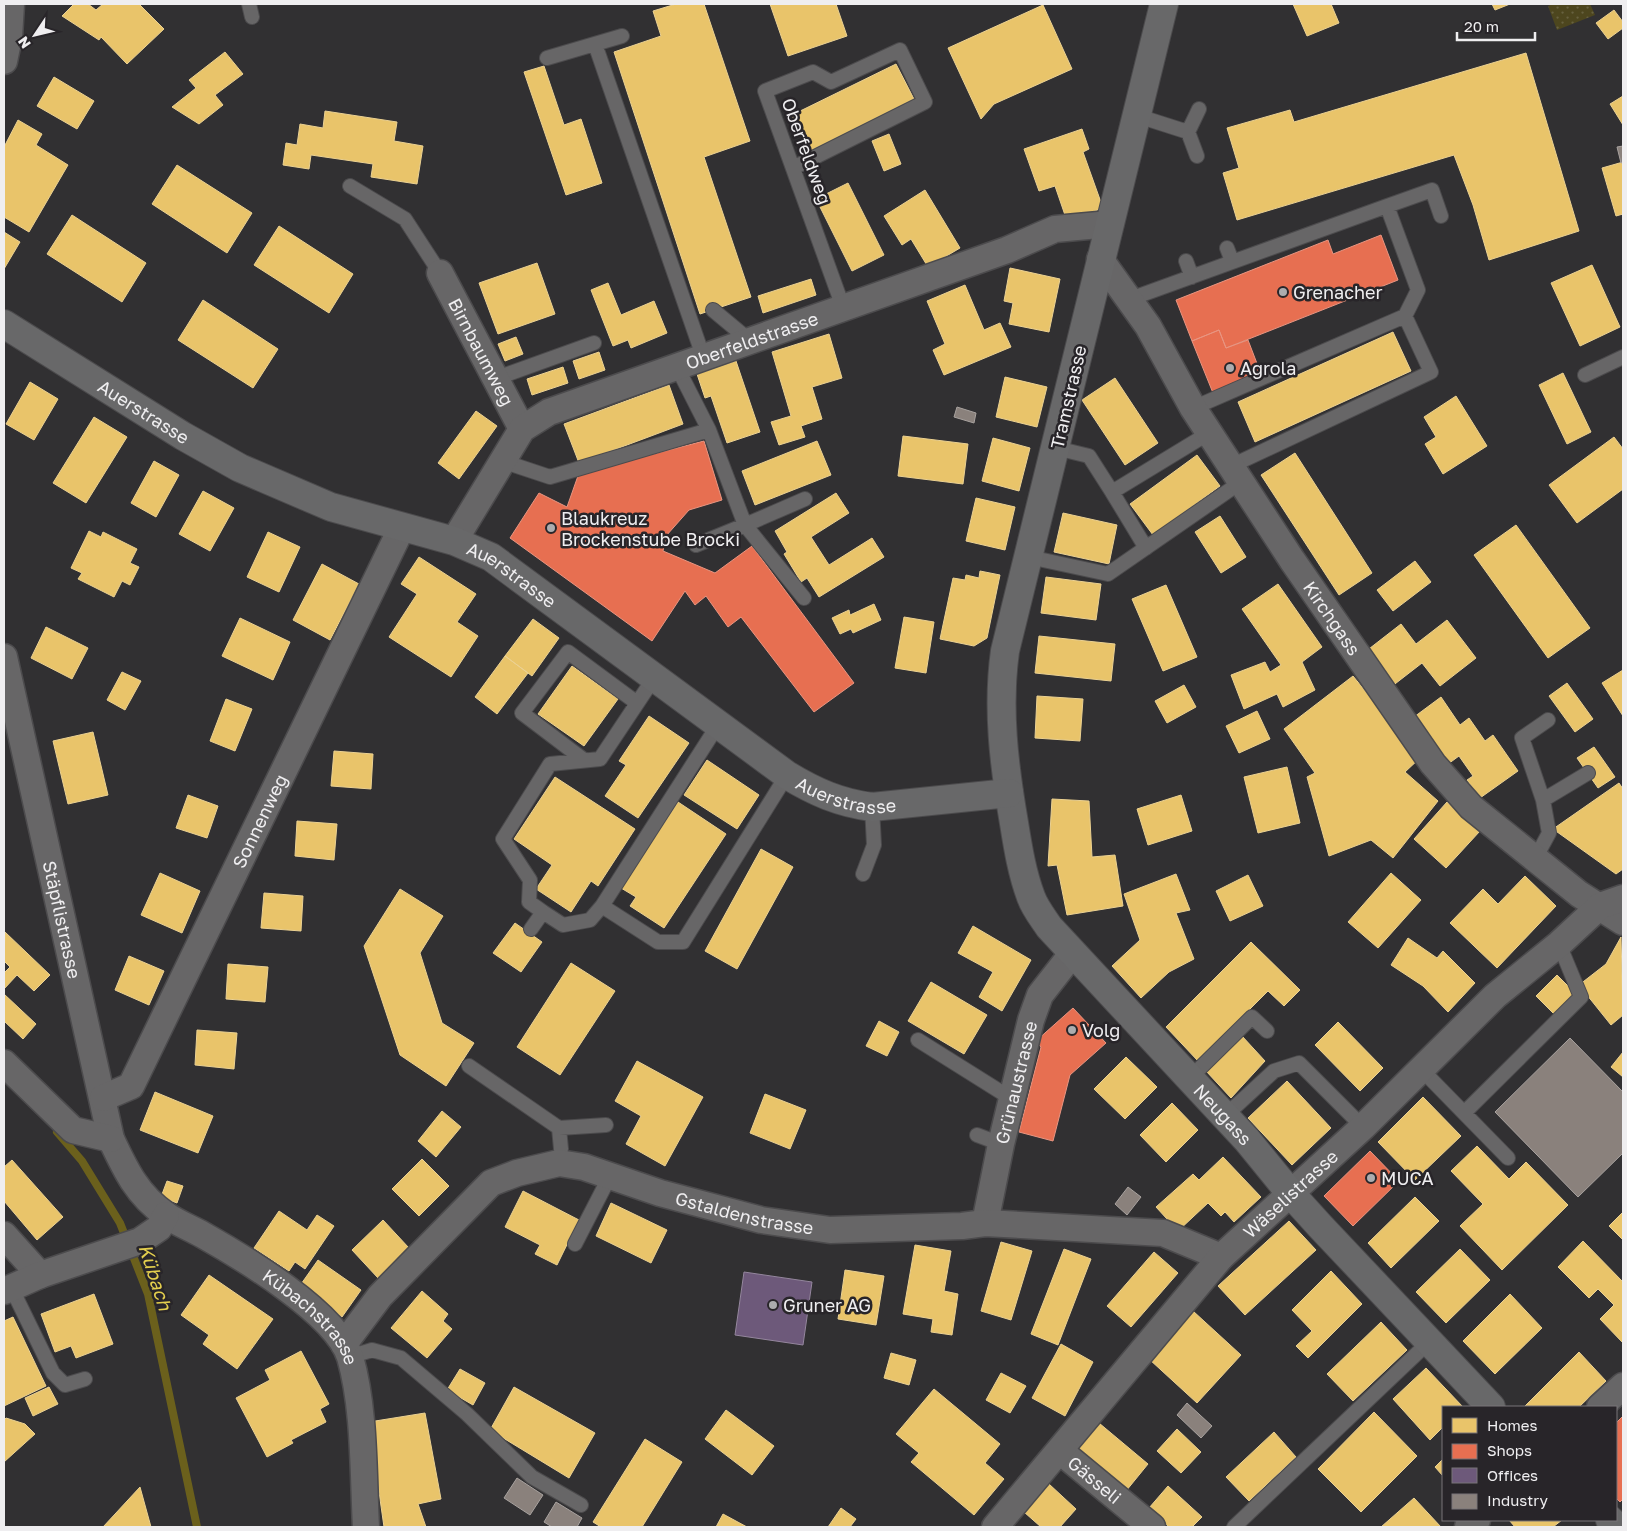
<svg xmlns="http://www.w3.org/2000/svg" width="1627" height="1531" font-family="'Golos Text',sans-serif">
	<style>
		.garden { fill: url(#garden-dots) }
		.homes { fill: #e9c46a; stroke: #ebd192 }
		.shops { fill: #e76f51; stroke: #e99581 }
		.offices { fill: #6d597a; stroke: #94869d }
		.industry { fill: #8a817c; stroke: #a8a29f }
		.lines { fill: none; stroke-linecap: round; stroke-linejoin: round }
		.stream { stroke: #6b601c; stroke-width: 8 }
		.lane-casing { stroke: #4c4b4d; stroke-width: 16 }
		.street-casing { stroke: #4c4b4d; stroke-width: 29 }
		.secondary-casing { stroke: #4c4b4d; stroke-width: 30 }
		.lane { stroke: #676667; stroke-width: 14 }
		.street { stroke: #676667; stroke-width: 26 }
		.secondary { stroke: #686869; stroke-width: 28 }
		.poi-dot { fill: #acacae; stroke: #282529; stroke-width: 2 }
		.labels { text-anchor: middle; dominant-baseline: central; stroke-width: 5; stroke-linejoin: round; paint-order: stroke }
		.street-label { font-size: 18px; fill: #efeef0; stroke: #282529 }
		.poi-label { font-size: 18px; fill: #efeef0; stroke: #282529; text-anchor: start }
		.water-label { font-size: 19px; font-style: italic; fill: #e3ce4e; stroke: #282529 }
	</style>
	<defs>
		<pattern id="garden-dots" width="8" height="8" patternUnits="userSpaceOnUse" patternTransform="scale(1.25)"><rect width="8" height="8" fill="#4d461e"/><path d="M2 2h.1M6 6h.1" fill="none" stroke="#67613f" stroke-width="1.8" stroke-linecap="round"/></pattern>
	</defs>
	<rect width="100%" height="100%" fill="#313032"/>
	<path class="garden" d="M1553,4H1590L1595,15L1557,30L1548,6Z"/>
	<path class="homes" d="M74,4H88L96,10L103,4H139L164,29L127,64L101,37L99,40L62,16Z
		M676,4H704L750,141L704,157L751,297L700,314L614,52L661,36L653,11Z
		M770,4H836L847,36L788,56Z
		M1293,4H1331L1339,23L1307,36Z
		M1492,4H1510L1495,10Z
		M1043,5L1072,69L994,104L981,119L948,48Z
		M1614,10L1623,22V28L1608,39L1596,23Z
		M225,52L243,74L215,95L223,105L199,124L172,107L196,88L189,80Z
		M1526,53L1579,231L1489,260L1473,205L1454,155L1237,220L1223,173L1239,168L1227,128L1290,110L1294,122Z
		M896,64L914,99L808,152L792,115Z
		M544,66L564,125L581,119L602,183L566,195L524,72Z
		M54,77L94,101L77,129L37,106Z
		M1623,96V125L1610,104Z
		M325,111L397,122L394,141L423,146L417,184L371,177L373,164L311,155L309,169L283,165L286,143L297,145L300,124L323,128Z
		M18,120L42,134L36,145L68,165L29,232L4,217V147Z
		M1082,129L1089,149L1083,152L1103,208L1067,221L1055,186L1039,191L1024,149Z
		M889,134L901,164L884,171L872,141Z
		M1623,162V214L1616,216L1602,168Z
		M177,165L252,213L227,253L152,204Z
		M848,183L884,255L852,271L816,199Z
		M925,190L960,248L928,267L911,239L902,245L884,216Z
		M72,215L146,263L122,302L47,254Z
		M279,226L353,274L329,313L254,265Z
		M4,232L20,242L4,269Z
		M537,263L555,314L498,334L479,283Z
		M1592,265L1620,327L1580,346L1551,283Z
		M1010,268L1060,279L1049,332L1009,324L1013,303L1004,301Z
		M811,279L816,295L763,313L758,296Z
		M608,283L621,315L654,301L667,333L631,348L628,340L613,346L591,290Z
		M965,285L984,330L1000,323L1011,347L944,375L933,350L945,344L927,301Z
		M203,300L278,349L253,388L178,340Z
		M1393,332L1411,371L1255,442L1238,402Z
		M829,334L842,378L812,387L822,419L801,426L805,437L779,445L771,422L791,416L772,352Z
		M516,337L523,354L505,361L498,344Z
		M599,352L605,370L579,379L573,361Z
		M736,361L760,432L727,443L711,396L705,398L697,374Z
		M563,367L568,383L532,395L527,379Z
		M1563,373L1591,432L1567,444L1539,385Z
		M1005,377L1047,387L1037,427L996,417Z
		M1115,378L1158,443L1125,465L1082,400Z
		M30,382L58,399L34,440L6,424Z
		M669,385L683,424L579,463L564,424Z
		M1456,396L1487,446L1443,474L1425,444L1436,437L1424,417Z
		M476,411L497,426L459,479L438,463Z
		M94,417L127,437L86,503L53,483Z
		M903,436L968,444L963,484L898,476Z
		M1614,437L1623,449V489L1577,523L1549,485Z
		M993,438L1030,448L1019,491L982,481Z
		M817,441L831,475L755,505L742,471Z
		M1295,453L1372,573L1339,595L1261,475Z
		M1197,455L1220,486L1153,535L1130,504Z
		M154,461L179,475L156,517L131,503Z
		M203,491L234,508L210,551L179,534Z
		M836,493L849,513L811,537L829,565L872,538L884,557L819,597L807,578L801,582L784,554L787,552L775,531Z
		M976,498L1015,507L1005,550L966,541Z
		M1063,513L1117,525L1109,564L1054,552Z
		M1220,516L1246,557L1221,573L1195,532Z
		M1516,525L1590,628L1548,658L1474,555Z
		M89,531L101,537L103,532L137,549L130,563L139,567L130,585L122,581L114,597L78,579L82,573L71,568Z
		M268,532L300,547L279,592L247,577Z
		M419,557L476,594L457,622L478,636L451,677L389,637L417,594L401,584Z
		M1415,561L1431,582L1393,611L1377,590Z
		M322,564L359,584L330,640L293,620Z
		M980,571L1000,575L987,638L974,646L940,639L953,578L965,580L966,575L979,578Z
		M1046,577L1101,584L1096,620L1041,613Z
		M1278,584L1322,647L1302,662L1315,690L1283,707L1277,694L1244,709L1231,675L1265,662L1270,672L1281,665L1242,609Z
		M1166,585L1197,657L1163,671L1132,599Z
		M874,604L881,620L853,633L851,629L840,634L832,618L849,610L850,615Z
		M904,617L934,622L926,673L895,668Z
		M240,618L290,642L273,680L222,656Z
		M533,619L559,638L532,676L505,656Z
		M1447,620L1476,658L1440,686L1422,663L1391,687L1365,652L1401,624L1416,644Z
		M46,627L88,648L72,679L31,658Z
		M1039,636L1115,644L1111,681L1035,673Z
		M505,656L528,673L497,714L475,697Z
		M572,666L618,699L584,746L538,714Z
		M1623,670V716L1602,683Z
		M122,672L141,681L125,710L107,700Z
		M1353,676L1420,758L1405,772L1438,801L1393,858L1371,840L1329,856L1307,777L1315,773L1284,729Z
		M1567,683L1593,719L1575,732L1549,696Z
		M1184,685L1196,707L1167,723L1155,701Z
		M1037,696L1083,699L1080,741L1035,738Z
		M1441,697L1460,725L1469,718L1485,741L1493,735L1518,771L1480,798L1467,780L1473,776L1459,756L1448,764L1414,717Z
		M226,699L252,709L235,751L210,741Z
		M1257,711L1270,739L1239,753L1226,726Z
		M649,716L689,743L638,818L605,796L626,765L619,761Z
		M93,732L108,795L68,804L53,741Z
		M1594,747L1615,777L1598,788L1577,758Z
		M334,751L373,754L371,789L331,786Z
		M707,760L759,795L737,829L684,795Z
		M1287,767L1300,823L1258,833L1244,777Z
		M555,777L635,829L598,886L591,881L571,912L536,889L552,865L514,839Z
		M1619,783L1623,789V869L1616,874L1553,829Z
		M188,795L218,806L207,838L176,828Z
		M1181,795L1192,831L1148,845L1137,809Z
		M1052,799L1089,801L1092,857L1115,855L1123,906L1067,915L1057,865L1048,866Z
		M678,802L726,834L664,928L630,906L636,897L621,888Z
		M1447,802L1480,831L1446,868L1414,839Z
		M297,821L337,824L334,860L295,856Z
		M761,849L793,867L737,969L705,951Z
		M160,873L200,891L182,933L141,915Z
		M1391,873L1421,900L1378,948L1348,922Z
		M1176,874L1190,910L1176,913L1194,959L1169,972L1141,998L1112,966L1140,940L1124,894Z
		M1248,875L1263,906L1230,921L1216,891Z
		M1525,876L1556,906L1497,968L1450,923L1483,889L1498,904Z
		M400,889L443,916L420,953L442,1023L474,1043L446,1086L400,1055L364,946Z
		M264,893L303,896L301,931L261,928Z
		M515,923L542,942L521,972L493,953Z
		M973,926L1031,960L1002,1011L979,997L993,972L958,953Z
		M5,932L50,975L34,991L17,975L4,989V973L10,967L4,961Z
		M1621,937L1623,1015L1611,1025L1579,985L1606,964Z
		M1408,938L1437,958L1443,951L1475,983L1448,1012L1423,986L1391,965Z
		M1251,942L1300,990L1284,1006L1268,991L1198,1061L1166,1027Z
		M129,956L164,971L149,1005L115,990Z
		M571,963L615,991L560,1075L517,1047Z
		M228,964L268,967L265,1002L226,999Z
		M1557,975L1577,995L1556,1016L1536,996Z
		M931,982L987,1015L964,1054L908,1021Z
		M4,994L36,1024L23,1039L4,1021Z
		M879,1021L899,1032L887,1056L866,1046Z
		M1338,1022L1383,1068L1360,1091L1315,1045Z
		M197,1030L237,1033L234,1069L195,1065Z
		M1242,1036L1265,1061L1231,1098L1206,1071Z
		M1623,1052V1077L1611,1067Z
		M1126,1057L1157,1087L1125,1119L1094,1089Z
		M637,1061L703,1097L665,1166L626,1144L641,1116L615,1101Z
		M1287,1081L1331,1128L1292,1165L1248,1118Z
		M155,1092L213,1116L198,1153L140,1130Z
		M765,1094L806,1110L790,1149L750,1133Z
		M1423,1097L1461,1136L1415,1180L1378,1142Z
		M1172,1103L1198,1130L1166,1162L1140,1135Z
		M442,1111L461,1127L436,1157L418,1141Z
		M1477,1146L1509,1179L1526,1162L1568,1205L1502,1270L1460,1226L1483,1204L1451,1171Z
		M1223,1157L1261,1197L1234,1222L1225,1212L1221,1216L1208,1203L1178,1231L1156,1207L1193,1174L1199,1180Z
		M422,1159L449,1186L419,1216L392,1189Z
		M12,1160L63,1217L37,1240L4,1201V1167Z
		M167,1181L183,1186L177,1203L161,1197Z
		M523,1191L579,1220L557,1265L535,1254L540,1245L505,1227Z
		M1415,1197L1439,1221L1391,1268L1368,1243Z
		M611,1203L667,1230L651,1263L596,1236Z
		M279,1211L307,1230L317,1215L334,1226L305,1269L295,1262L289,1271L254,1248Z
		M1623,1212V1240L1609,1226Z
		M383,1220L409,1248L378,1278L352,1250Z
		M1289,1221L1316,1250L1245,1315L1218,1286Z
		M1583,1241L1623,1282V1343L1600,1319L1614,1305L1598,1289L1589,1298L1558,1267Z
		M1001,1242L1032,1251L1011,1320L981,1311Z
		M915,1245L951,1251L944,1291L958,1294L952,1335L931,1332L933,1319L903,1314Z
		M1064,1249L1091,1259L1058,1345L1031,1334Z
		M1460,1249L1490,1280L1446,1323L1416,1292Z
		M1154,1252L1178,1273L1131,1327L1107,1306Z
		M318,1260L361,1290L342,1317L299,1287Z
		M845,1270L884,1276L876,1325L838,1319Z
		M1331,1271L1362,1304L1308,1358L1296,1346L1312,1331L1292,1310Z
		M209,1275L273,1319L237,1369L203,1344L209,1335L181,1315Z
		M422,1291L448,1314L443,1321L452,1329L427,1358L391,1328Z
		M94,1294L113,1344L76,1358L71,1346L55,1352L41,1314Z
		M1510,1294L1542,1328L1495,1374L1463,1341Z
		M1193,1311L1241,1355L1197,1403L1149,1359Z
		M13,1317L46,1386L4,1406V1321Z
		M1381,1322L1407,1350L1353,1401L1327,1374Z
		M1061,1344L1093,1362L1065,1416L1032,1398Z
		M301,1351L329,1404L320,1409L326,1422L291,1440L293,1443L267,1457L236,1398L270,1380L265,1370Z
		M1579,1352L1606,1381L1579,1407H1526L1525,1406Z
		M891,1353L916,1360L909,1385L884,1378Z
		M1426,1368L1463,1407H1443V1427L1430,1440L1393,1399Z
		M460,1369L485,1383L473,1405L447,1390Z
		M1001,1373L1026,1386L1010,1413L986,1400Z
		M49,1387L58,1404L33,1416L25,1398Z
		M514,1387L595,1433L569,1478L490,1430Z
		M934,1389L1000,1444L985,1463L1004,1479L974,1515L911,1462L919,1453L896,1434Z
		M726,1410L774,1446L752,1475L705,1439Z
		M1374,1412L1417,1456L1361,1512L1318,1469Z
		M425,1413L441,1499L418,1504L426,1527H384L369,1422Z
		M6,1418L25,1424L35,1434L4,1462V1420Z
		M1099,1423L1148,1464L1126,1491L1077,1451Z
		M1177,1429L1201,1452L1181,1473L1157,1451Z
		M1274,1432L1296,1457L1249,1501L1226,1477Z
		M645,1439L682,1462L642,1527H601L593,1522Z
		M1443,1459V1476L1435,1467Z
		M1049,1484L1076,1509L1060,1527H1041L1024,1512Z
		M1168,1486L1202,1517L1192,1527H1169L1149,1508Z
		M140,1487L151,1527H103Z
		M1414,1498L1441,1527H1381Z
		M841,1508L856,1519L850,1527H828Z
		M723,1514L747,1527H716Z
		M1509,1520H1562L1553,1527H1515Z"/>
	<path class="shops" d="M1381,235L1398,280L1226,348L1219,330L1192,341L1176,300L1328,240L1333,254Z
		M1219,330L1226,348L1248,340L1261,374L1213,393L1192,341Z
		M704,441L722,500L689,510L666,536L663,551L715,573L752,546L854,683L814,712L741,617L728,627L706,596L695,605L685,591L652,641L510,538L539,493L567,507L579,473Z
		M1073,1008L1106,1043L1070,1075L1053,1141L1019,1132L1041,1047L1036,1041Z
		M1370,1151L1399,1181L1353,1226L1324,1196Z
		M1623,1416V1499L1620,1502L1616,1498V1423Z"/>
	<path class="offices" d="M744,1272L812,1282L803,1345L735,1335Z"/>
	<path class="industry" d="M1623,146V162L1621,163L1617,147Z
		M957,407L976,413L974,423L954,417Z
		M1570,1038L1623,1092V1153L1578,1197L1495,1112Z
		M1128,1187L1141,1197L1127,1215L1115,1204Z
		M1187,1403L1212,1426L1201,1438L1177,1415Z
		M517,1478L543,1495L530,1515L504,1498Z
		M556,1502L582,1518L577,1527H552L544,1522Z"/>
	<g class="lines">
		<path class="stream" d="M57,1132L82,1161L120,1223L148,1294L197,1527"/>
		<defs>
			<path id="lane" d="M249,4L252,17
				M595,44L703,356
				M547,58L622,36
				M1138,116L1188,132L1197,156
				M1188,132L1199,109
				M793,168L925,102L900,50L831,82L813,72L765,91L843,307
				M350,186L405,219L440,273
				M1387,206L1432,190L1441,216
				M1227,248L1232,261
				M1186,261L1192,277
				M1130,299L1387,206L1418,290L1405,316
				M713,310L749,340
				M1585,375L1623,357
				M494,379L594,343
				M1193,408L1405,316L1431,372L1231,466
				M1056,448L1089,456L1112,492
				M502,461L550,477L709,430L677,367
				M696,545L745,525L709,430
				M1146,548L1112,492L1209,433
				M1029,557L1108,574L1241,482
				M804,598L745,525L805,499
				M718,725L602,906L658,942H683L787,775
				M584,760L522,713L568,652L637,703
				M1543,800L1588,773
				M1535,859L1549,833L1543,800L1522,738L1548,720
				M863,874L874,845L872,807
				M543,912L529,902L530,880L503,839L550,764L600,759L654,678
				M531,929L543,912L563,925L590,920L602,906
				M918,1040L1012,1099
				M469,1066L559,1128L561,1149
				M1422,1070L1464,1113L1581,997L1559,944
				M1190,1078L1252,1017L1267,1031
				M1464,1113L1508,1158
				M1225,1116L1274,1071L1299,1063L1363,1127
				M559,1128L606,1125
				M977,1135L1001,1144
				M575,1244L610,1176
				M11,1287L53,1373L65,1385L85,1379
				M349,1357L372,1350L401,1358L467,1414L532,1477L581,1505
				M1234,1527L1429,1342"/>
			<g id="street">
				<path d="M4,61L9,37L11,4"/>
				<path id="s1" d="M1100,259L1148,326L1193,408L1292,560L1433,764L1471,807L1579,894L1623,922"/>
				<path id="s2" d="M440,273L522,429"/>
				<path id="s3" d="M454,541L522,429L549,412L1007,250L1055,229L1110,224"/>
				<path id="s4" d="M4,657L111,1139C125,1169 137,1195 166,1215C177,1223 191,1228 203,1235C242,1257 336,1313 350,1357C365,1409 363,1473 366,1527"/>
				<path d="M4,1063L73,1130L111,1139"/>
				<path id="s5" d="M103,1098L131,1086L402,527"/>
				<path id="s6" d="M985,1223L1001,1144L1031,1020L1040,995L1072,954"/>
				<path d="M4,1235L40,1275"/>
				<path d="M4,1291L40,1275L140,1241L159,1228L166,1215"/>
				<path id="s7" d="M344,1344L380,1296L491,1183L517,1173L559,1163L584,1167L660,1193L761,1220L830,1230L962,1226L985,1223L1163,1233L1221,1257"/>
				<path d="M1600,1407L1623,1386"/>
				<path id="s8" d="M1060,1451L1152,1527"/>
				<path id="s9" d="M995,1527L1221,1257L1363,1127L1495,996L1559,944L1600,906L1623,898"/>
				<path d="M1468,1527L1477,1520"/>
			</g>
			<g id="secondary">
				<path id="s10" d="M1164,4L1005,651C997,708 1004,765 1014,823C1018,848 1022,873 1031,897C1035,908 1043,918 1049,927L1247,1140L1291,1194L1320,1226L1491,1407"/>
				<path id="s11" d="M4,324L183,436L240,468L331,507L454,541L491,557L787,775C815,792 840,803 872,807L1009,793"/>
				<path d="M1610,1520L1617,1527"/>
			</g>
		</defs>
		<use href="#lane" class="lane-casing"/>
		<use href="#street" class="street-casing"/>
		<use href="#secondary" class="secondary-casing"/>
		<use href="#lane" class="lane"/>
		<use href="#street" class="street"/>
		<use href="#secondary" class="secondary"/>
	</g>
	<g class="poi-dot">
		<circle cx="1283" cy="292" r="5"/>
		<circle cx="1230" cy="368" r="5"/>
		<circle cx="551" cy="528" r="5"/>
		<circle cx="1072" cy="1030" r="5"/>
		<circle cx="1371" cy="1178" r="5"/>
		<circle cx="773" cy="1305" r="5"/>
	</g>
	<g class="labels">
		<g class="street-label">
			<text transform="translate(807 151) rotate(70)">Oberfeldweg</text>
			<text stroke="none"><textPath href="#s3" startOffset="378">Oberfeldstrasse</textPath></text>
			<text stroke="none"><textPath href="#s2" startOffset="89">Birnbaumweg</textPath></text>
			<text transform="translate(1068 397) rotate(-77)">Tramstrasse</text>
			<text stroke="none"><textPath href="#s11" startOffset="165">Auerstrasse</textPath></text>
			<text stroke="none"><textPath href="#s11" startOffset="570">Auerstrasse</textPath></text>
			<text stroke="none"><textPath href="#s1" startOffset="428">Kirchgass</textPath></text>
			<text stroke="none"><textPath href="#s11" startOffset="975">Auerstrasse</textPath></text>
			<text stroke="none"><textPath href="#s5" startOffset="325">Sonnenweg</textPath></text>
			<text stroke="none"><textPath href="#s4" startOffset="269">Stäpflistrasse</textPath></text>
			<text stroke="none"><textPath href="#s6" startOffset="144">Grünaustrasse</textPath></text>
			<text stroke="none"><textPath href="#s10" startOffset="1206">Neugass</textPath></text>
			<text stroke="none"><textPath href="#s9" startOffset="446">Wäselistrasse</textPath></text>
			<text stroke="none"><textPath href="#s7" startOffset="482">Gstaldenstrasse</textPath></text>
			<text stroke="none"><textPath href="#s4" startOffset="768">Kübachstrasse</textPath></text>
			<text stroke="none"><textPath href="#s8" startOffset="45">Gässeli</textPath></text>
		</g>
		<g class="poi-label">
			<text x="1293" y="292">Grenacher</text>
			<text x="1240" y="368">Agrola</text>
			<text x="561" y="518">Blaukreuz<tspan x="561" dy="21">Brockenstube Brocki</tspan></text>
			<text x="1082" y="1030">Volg</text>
			<text x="1381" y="1178">MUCA</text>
			<text x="783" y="1305">Gruner AG</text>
		</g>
		<g class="water-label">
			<text transform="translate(156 1277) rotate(72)">Kübach</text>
		</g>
	</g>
	<rect width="1627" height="1531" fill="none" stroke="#efeef0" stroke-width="10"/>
	<rect x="1442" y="1406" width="175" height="115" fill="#282529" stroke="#787579"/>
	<rect x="1452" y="1418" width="25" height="15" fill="#e9c46a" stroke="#787579"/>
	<text x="1487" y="1431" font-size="15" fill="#efeef0">Homes</text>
	<rect x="1452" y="1444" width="25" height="15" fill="#e76f51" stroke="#787579"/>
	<text x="1487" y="1456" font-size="15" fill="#efeef0">Shops</text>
	<rect x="1452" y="1468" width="25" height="15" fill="#6d597a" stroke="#787579"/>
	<text x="1487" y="1481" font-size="15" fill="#efeef0">Offices</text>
	<rect x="1452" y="1494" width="25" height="15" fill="#8a817c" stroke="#787579"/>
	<text x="1487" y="1506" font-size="15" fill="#efeef0">Industry</text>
	<g transform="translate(35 35) rotate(235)" stroke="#282529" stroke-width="4" paint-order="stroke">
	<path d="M0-4L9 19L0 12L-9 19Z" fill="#efeef0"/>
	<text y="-8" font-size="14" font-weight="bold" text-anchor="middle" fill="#efeef0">N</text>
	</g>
	<path d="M1457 32v8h78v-8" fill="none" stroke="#efeef0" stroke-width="2.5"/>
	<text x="1464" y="32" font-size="15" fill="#efeef0" stroke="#282529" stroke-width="4" paint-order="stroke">20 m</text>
</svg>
